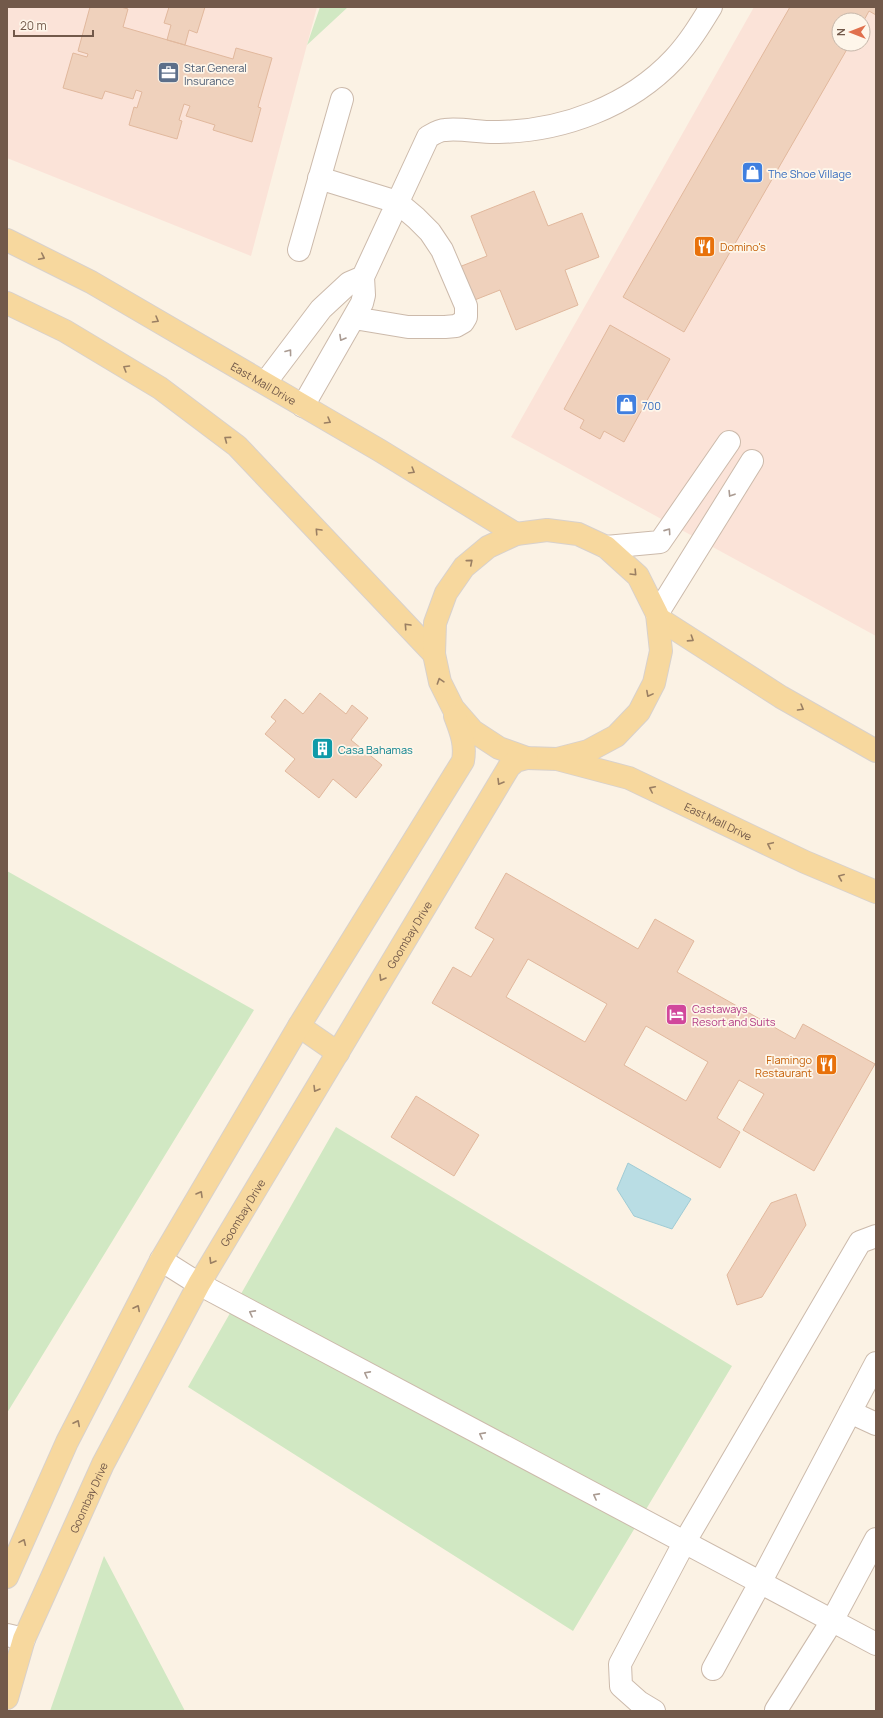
<svg xmlns="http://www.w3.org/2000/svg" width="883" height="1718" font-family="Manrope,sans-serif">
	<style>
		.commercial { fill: #fbe3d8; fill-rule: evenodd }
		.green { fill: #d1e8c3 }
		.water { fill: #b9dde4; stroke: #a0ccd5 }
		.building { fill: #efd1bc; stroke: #e1b89d; fill-rule: evenodd }
		.lines { fill: none; stroke-linecap: round; stroke-linejoin: round }
		.minor-casing { stroke: #ccbaab; stroke-width: 24 }
		.major-casing { stroke: #d8d1cc; stroke-width: 24 }
		.minor { stroke: #fff; stroke-width: 22 }
		.major { stroke: #f7d89e; stroke-width: 22 }
		.oneway { stroke: #9a7f63 }
		.oneway2 { stroke: #aa9b92 }
		.labels { text-anchor: middle; dominant-baseline: central; stroke-width: 3.5; stroke-linejoin: round; paint-order: stroke }
		.service-label { font-size: 11px; fill: #4e5e75; stroke: #fef6ea; text-anchor: start }
		.shop-label { font-size: 11px; fill: #366cbe; stroke: #fef6ea; text-anchor: start }
		.food-label { font-size: 11px; fill: #c56008; stroke: #fef6ea; text-anchor: start }
		.street-label { font-size: 11px; fill: #72594a; stroke: #fef6ea }
		.culture-label { font-size: 11px; fill: #0d838f; stroke: #fef6ea; text-anchor: start }
		.hotel-label { font-size: 11px; fill: #b23c85; stroke: #fef6ea; text-anchor: start }
	</style>
	<rect width="100%" height="100%" fill="#fbf2e4"/>
	<path class="commercial" d="M7,7H317L251,256L7,158Z
		M754,7H876V636L511,437ZM839,20H863V44H839Z"/>
	<path class="green" d="M320,7H348L307,45Z
		M7,871L254,1010L7,1413Z
		M336,1127L732,1366L573,1631L188,1387Z
		M104,1556L185,1711H50Z"/>
	<path class="water" d="M628,1163L691,1199L672,1229L634,1216L617,1189Z"/>
	<path class="building" d="M90,7H121L128,9L123,27L233,59L236,48L272,58L258,107L261,108L252,142L213,130L215,125L186,116L190,106L184,104L179,120L182,121L177,139L129,125L134,107L137,108L142,92L136,90L133,99L105,91L102,99L63,88L73,53L87,57L88,54L78,51Z
		M169,7H205L197,33L189,30L185,45L167,40L171,25L164,23Z
		M790,7H876V15L869,11L863,22V20H839V44H850L684,332L623,297Z
		M534,191L548,226L582,213L599,257L565,270L578,305L516,330L500,290L467,303L454,269L487,256L471,216Z
		M610,325L670,359L624,442L604,431L600,439L580,428L584,420L564,409Z
		M320,693L346,714L352,705L368,718L351,740L382,765L356,798L333,779L319,798L285,771L295,759L265,734L276,721L271,717L285,699L303,714Z
		M506,873L638,949L655,919L694,941L677,972L795,1039L803,1024L875,1064L814,1171L743,1130L764,1094L739,1080L717,1118L740,1132L720,1168L432,1003L453,967L471,977L494,939L475,928ZM528,959L607,1004L585,1042L506,997ZM646,1026L708,1062L686,1101L624,1065Z
		M416,1096L479,1135L454,1176L391,1137Z
		M796,1194L806,1225L762,1297L737,1305L727,1275L771,1203Z"/>
	<g class="lines">
		<defs>
			<path id="minor" d="M319,178L397,202L416,218L430,232L442,250L466,306V317L463,322L456,326L445,327H408L354,318
				M299,250L342,99
				M265,383L321,309L349,283L363,277
				M303,406L362,303L364,295L363,277L428,137C433,134 439,130 445,130C462,128 482,133 499,132C563,131 630,106 674,59C689,43 700,25 711,7
				M606,547L660,542L729,442
				M657,614L752,461
				M161,1260L199,1284L876,1644
				M850,1412L876,1424
				M7,1635L24,1639
				M713,1669L760,1583L876,1363
				M776,1710L832,1621L876,1539
				M654,1711L639,1702L621,1686L620,1664L684,1543L860,1242L876,1236"/>
			<g id="major">
				<path id="s1" d="M7,240L91,282L379,450L516,534"/>
				<path d="M7,303L65,331L160,388L237,446L434,654"/>
				<path d="M658,618L781,697L876,751"/>
				<path id="s2" d="M557,759L588,751L616,736L639,712L654,683L661,651L657,614L638,576L606,547L578,534L547,530L516,534L488,547L464,567L446,593L435,623L434,654L440,682L453,708L473,731L499,748L527,758L557,759L629,778L805,862L876,892"/>
				<path d="M299,1026L338,1053"/>
				<path d="M7,1577L67,1442L161,1260L299,1026L463,761C466,744 461,732 455,716"/>
				<path id="s3" d="M7,1698L24,1639L103,1464L199,1284L509,767L516,761L527,758"/>
			</g>
		</defs>
		<use href="#minor" class="minor-casing"/>
		<use href="#major" class="major-casing"/>
		<use href="#minor" class="minor"/>
		<use href="#major" class="major"/>
	</g>
	<defs><path id="oneway-chevron" d="M-2-3.5L2.5 0L-2 3.5" fill="none" stroke-width="1.6" stroke-linecap="round" stroke-linejoin="round"/></defs>
	<g class="oneway">
		<use href="#oneway-chevron" transform="translate(42 257) rotate(26)"/>
		<use href="#oneway-chevron" transform="translate(156 320) rotate(30)"/>
		<use href="#oneway-chevron" transform="translate(126 368) rotate(-149)"/>
		<use href="#oneway-chevron" transform="translate(328 421) rotate(30)"/>
		<use href="#oneway-chevron" transform="translate(227 439) rotate(-143)"/>
		<use href="#oneway-chevron" transform="translate(412 471) rotate(31)"/>
		<use href="#oneway-chevron" transform="translate(318 531) rotate(-133)"/>
		<use href="#oneway-chevron" transform="translate(470 562) rotate(-40)"/>
		<use href="#oneway-chevron" transform="translate(634 573) rotate(46)"/>
		<use href="#oneway-chevron" transform="translate(407 626) rotate(-133)"/>
		<use href="#oneway-chevron" transform="translate(691 639) rotate(33)"/>
		<use href="#oneway-chevron" transform="translate(440 681) rotate(-108)"/>
		<use href="#oneway-chevron" transform="translate(649 694) rotate(118)"/>
		<use href="#oneway-chevron" transform="translate(801 708) rotate(30)"/>
		<use href="#oneway-chevron" transform="translate(500 782) rotate(121)"/>
		<use href="#oneway-chevron" transform="translate(652 789) rotate(-154)"/>
		<use href="#oneway-chevron" transform="translate(770 845) rotate(-155)"/>
		<use href="#oneway-chevron" transform="translate(841 877) rotate(-157)"/>
		<use href="#oneway-chevron" transform="translate(382 978) rotate(121)"/>
		<use href="#oneway-chevron" transform="translate(316 1089) rotate(121)"/>
		<use href="#oneway-chevron" transform="translate(200 1194) rotate(-60)"/>
		<use href="#oneway-chevron" transform="translate(212 1261) rotate(121)"/>
		<use href="#oneway-chevron" transform="translate(137 1308) rotate(-63)"/>
		<use href="#oneway-chevron" transform="translate(77 1423) rotate(-63)"/>
		<use href="#oneway-chevron" transform="translate(23 1542) rotate(-66)"/>
	</g>
	<g class="oneway2">
		<use href="#oneway-chevron" transform="translate(342 338) rotate(120)"/>
		<use href="#oneway-chevron" transform="translate(289 352) rotate(-53)"/>
		<use href="#oneway-chevron" transform="translate(731 494) rotate(122)"/>
		<use href="#oneway-chevron" transform="translate(668 531) rotate(-55)"/>
		<use href="#oneway-chevron" transform="translate(252 1313) rotate(-152)"/>
		<use href="#oneway-chevron" transform="translate(367 1374) rotate(-152)"/>
		<use href="#oneway-chevron" transform="translate(482 1435) rotate(-152)"/>
		<use href="#oneway-chevron" transform="translate(596 1496) rotate(-152)"/>
	</g>
	<defs>
		<symbol id="office-square" viewBox="-11 -11 22 22"><rect x="-9" y="-9" width="18" height="18" rx="4" fill="#5c6f8a" stroke="#fef6ea"/><path d="M-6-3h4V-5.5h4V-3h4V5H-6ZM-1-4.5V-3h2v-1.5ZM-6 0V1H6V0Z" fill="#fff"/></symbol>
		<symbol id="shop-square" viewBox="-11 -11 22 22"><rect x="-9" y="-9" width="18" height="18" rx="4" fill="#3f7fe0" stroke="#fef6ea"/><path d="M-5-2.5h2.3a2.7 3.5 0 0 1 5.4 0H5L5.5 6h-11ZM-1.5-2.5h3a1.5 2.3 0 0 0-3 0Z" fill="#fff"/></symbol>
		<symbol id="restaurant-square" viewBox="-11 -11 22 22"><rect x="-9" y="-9" width="18" height="18" rx="4" fill="#e8710a" stroke="#fef6ea"/><path d="M-5-6h1v4h1v-4h1v4h1v-4h1v5L-1.5 .5V6h-2V.5L-5-1ZM5-6V6H3V1.5H1.5Q1.5-4 5-6Z" fill="#fff"/></symbol>
		<symbol id="building-square" viewBox="-11 -11 22 22"><rect x="-9" y="-9" width="18" height="18" rx="4" fill="#0f9aa8" stroke="#fef6ea"/><path d="M-4-6H4V6H1V3H-1V6H-4ZM-2.5-4.3h1.7v1.8h-1.7ZM.8-4.3h1.7v1.8H.8ZM-2.5-1h1.7V.8h-1.7ZM.8-1h1.7V.8H.8Z" fill="#fff"/></symbol>
		<symbol id="hotel-square" viewBox="-11 -11 22 22"><rect x="-9" y="-9" width="18" height="18" rx="4" fill="#d1479c" stroke="#fef6ea"/><path d="M-6-4.5h1.5V1H6V5H4.5V3h-9V5H-6ZM-4 0a1.8 1.8 0 1 1 3.6 0ZM.5 0V-2.5h3Q6-2.5 6 0Z" fill="#fff"/></symbol>
	</defs>
	<g fill-rule="evenodd">
		<use href="#office-square" x="156" y="60" width="25" height="25"/>
		<use href="#shop-square" x="740" y="160" width="25" height="25"/>
		<use href="#restaurant-square" x="692" y="234" width="25" height="25"/>
		<use href="#shop-square" x="614" y="392" width="25" height="25"/>
		<use href="#building-square" x="310" y="736" width="25" height="25"/>
		<use href="#hotel-square" x="664" y="1002" width="25" height="25"/>
		<use href="#restaurant-square" x="814" y="1052" width="25" height="25"/>
	</g>
	<g class="labels">
		<g class="service-label">
			<text x="184" y="67">Star General<tspan x="184" dy="13">Insurance</tspan></text>
		</g>
		<g class="shop-label">
			<text x="768" y="173">The Shoe Village</text>
			<text x="642" y="405">700</text>
		</g>
		<g class="food-label">
			<text x="720" y="246">Domino's</text>
			<text x="812" y="1059" text-anchor="end">Flamingo<tspan x="812" dy="13">Restaurant</tspan></text>
		</g>
		<g class="street-label">
			<text stroke="none"><textPath href="#s1" startOffset="294">East Mall Drive</textPath></text>
			<text stroke="none"><textPath href="#s2" startOffset="888">East Mall Drive</textPath></text>
			<text stroke="none"><textPath href="#s3" startOffset="865">Goombay Drive</textPath></text>
			<text stroke="none"><textPath href="#s3" startOffset="541">Goombay Drive</textPath></text>
			<text stroke="none"><textPath href="#s3" startOffset="217">Goombay Drive</textPath></text>
		</g>
		<g class="culture-label">
			<text x="338" y="749">Casa Bahamas</text>
		</g>
		<g class="hotel-label">
			<text x="692" y="1008">Castaways<tspan x="692" dy="13">Resort and Suits</tspan></text>
		</g>
	</g>
	<rect width="883" height="1718" fill="none" stroke="#72594a" stroke-width="16"/>
	<g transform="translate(851 32) rotate(270)"><circle r="19" fill="#fef6ea" stroke="#c6b7aa"/>
	<path d="M0-3L7 15L0 10L-7 15Z" fill="#e0704d"/>
	<text y="-6" font-size="11" font-weight="bold" text-anchor="middle" fill="#72594a">N</text>
	</g>
	<path d="M14 30v6h79v-6" fill="none" stroke="#72594a" stroke-width="2"/>
	<text x="20" y="30" font-size="12" fill="#72594a" stroke="#fef6ea" stroke-width="3" paint-order="stroke">20 m</text>
</svg>
